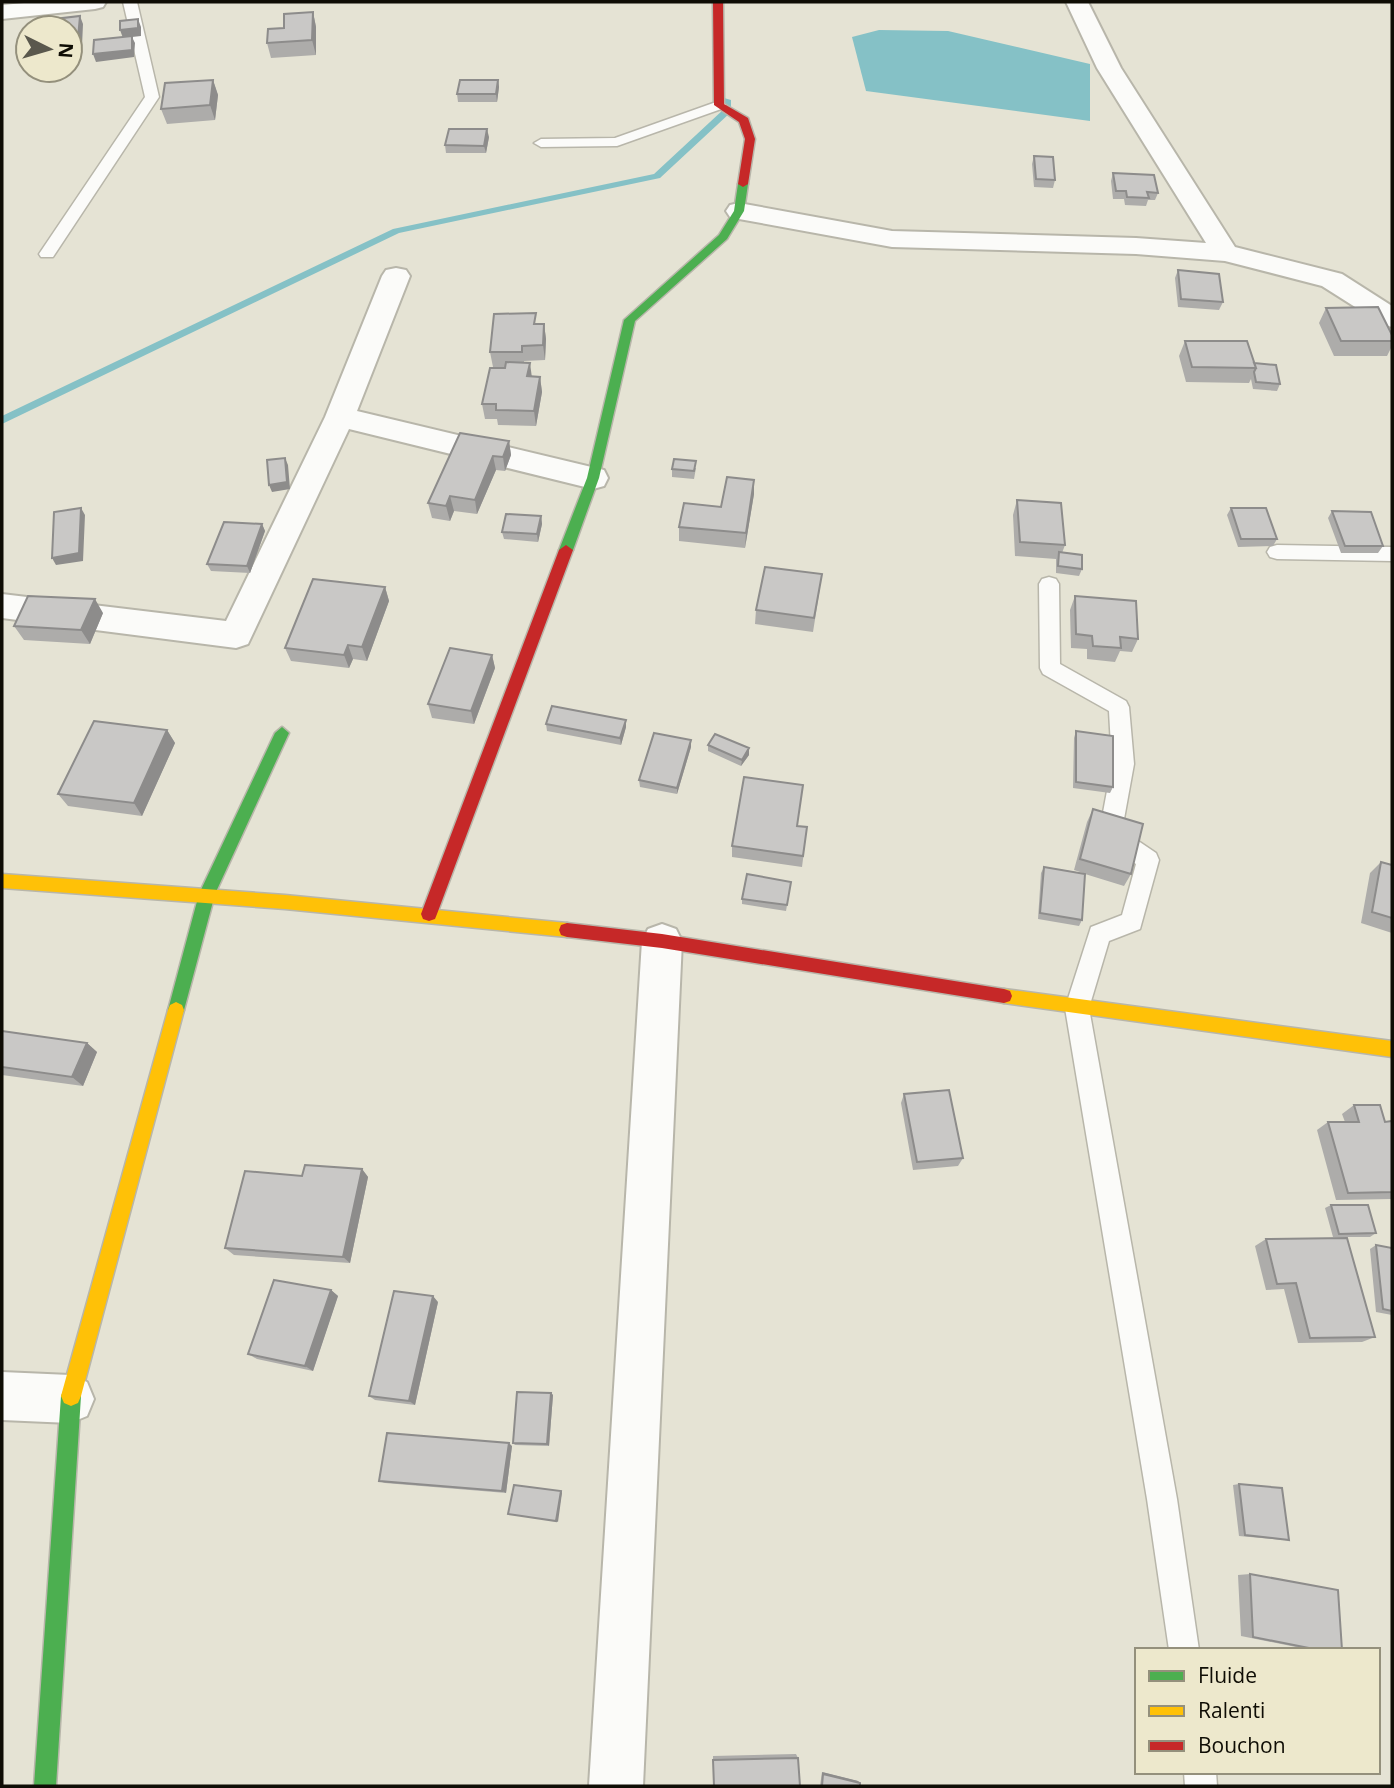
<svg xmlns="http://www.w3.org/2000/svg" width="1394" height="1788" font-family="'Open Sans',sans-serif">
	<style>
		.water { fill: #85c1c6 }
		.lines { fill: none; stroke-linecap: round; stroke-linejoin: round }
		.stream { fill: #85c1c6; fill-rule: evenodd }
		.lane-casing { stroke: #b8b6aa; stroke-width: 3 }
		.street-casing { stroke: #b8b6aa; stroke-width: 4 }
		.fast-casing { stroke: #b8b6aa; stroke-width: 3 }
		.slow-casing { stroke: #b8b6aa; stroke-width: 3 }
		.jam-casing { stroke: #b8b6aa; stroke-width: 3 }
		.lane { fill: #fbfbf9; fill-rule: evenodd }
		.street { fill: #fbfbf9; fill-rule: evenodd }
		.fast { fill: #4caf50; fill-rule: evenodd }
		.slow { fill: #ffc107; fill-rule: evenodd }
		.jam { fill: #c62828; fill-rule: evenodd }
		.wall { fill: #adacaa }
		.shaded-wall { fill: #8d8c8b }
		.building { fill: #c9c8c6; stroke: #8d8c8b; stroke-width: 2 }
	</style>
	<rect width="100%" height="100%" fill="#e5e3d4"/>
	<path class="water" d="M879,30L948,31L1090,64V121L866,91L852,37Z"/>
	<g class="lines">
		<path class="stream" d="M724,98L731,100V112L660,178L399,233L2,424V416L393,229L654,174L724,109Z"/>
		<defs>
			<path id="lane" d="M123,2H137L159,97L53,257H41L39,254L145,97Z
				M719,101L726,105L724,108L617,146L541,147L534,143L541,139L615,138Z
				M1277,545L1392,547V561L1277,559L1270,557L1267,552L1270,547Z
				M1049,577L1056,579L1059,584L1060,664L1126,701L1129,707L1134,764L1122,830L1156,853L1159,860L1140,929L1109,941L1089,1008L1177,1499L1199,1650H1169L1147,1499L1065,1008L1091,927L1122,915L1136,864L1102,841L1099,834L1112,764L1109,711L1043,674L1040,668L1039,584L1042,579Z
				M1184,1772H1216L1217,1786H1185Z"/>
			<path id="street" d="M35,2H106L103,7L95,9L2,19V5Z
				M1066,2H1088L1121,68L1235,247L1342,274L1392,306V327L1382,324L1322,286L1225,261L1136,254L892,247L739,219L730,217L726,211L730,205L739,203L892,231L1136,238L1206,243L1097,68Z
				M396,268L406,270L410,276L357,411L604,470L608,478L604,486L593,489L349,429L248,644L236,648L2,618V594L226,621L325,417L382,276L386,270Z
				M662,924L676,929L682,941L643,1786H589L642,941L648,929Z
				M2,1372L70,1375L87,1382L94,1399L87,1416L70,1423L2,1420Z"/>
			<path id="fast" d="M743,181L748,184L744,211L727,239L635,321L599,478L573,550L566,555L561,553L559,550L587,478L624,320L719,235L734,211L738,184Z
				M282,727L289,733L215,894L184,1010L182,1015L176,1018L170,1015L168,1010L199,894L275,733Z
				M71,1386L78,1389L81,1396L56,1786H34L61,1396L64,1389Z"/>
			<path id="slow" d="M2,874L285,895L567,923L573,925L575,930L573,935L567,937L285,909L2,888Z
				M1004,989L1392,1041V1057L1004,1003L998,1001L996,996L998,991Z
				M176,1002L182,1005L184,1010L81,1396L78,1403L71,1406L64,1403L61,1396L168,1010L170,1005Z"/>
			<path id="jam" d="M713,2H723L724,104L748,118L755,139L748,184L743,187L738,184L745,139L739,122L714,105Z
				M566,545L573,550L437,914L435,919L429,921L423,919L421,914L559,550Z
				M567,923L662,934L1004,989L1010,991L1012,996L1010,1001L1004,1003L662,948L567,937L561,935L559,930L561,925Z"/>
		</defs>
		<use href="#lane" class="lane-casing"/>
		<use href="#street" class="street-casing"/>
		<use href="#fast" class="fast-casing"/>
		<use href="#slow" class="slow-casing"/>
		<use href="#jam" class="jam-casing"/>
		<use href="#lane" class="lane"/>
		<use href="#street" class="street"/>
		<use href="#fast" class="fast"/>
		<use href="#slow" class="slow"/>
		<use href="#jam" class="jam"/>
	</g>
	<path class="wall" d="M313,12L316,27V55L271,58L267,43Z
		M213,80L218,95L215,120L167,124L161,109Z
		M498,80L499,87L497,102H458L457,94Z
		M489,137L486,153H446L445,145Z
		M1034,156L1055,180L1053,188L1034,187L1032,164Z
		M1113,173L1158,193L1155,200H1148L1146,206L1125,205L1124,199H1113L1111,181Z
		M1178,270L1223,302L1219,310L1178,307L1175,278Z
		M1326,308L1392,335V346L1387,356H1334L1319,323Z
		M537,324H544L546,339L545,360L524,361V363L532,377H540L542,392L536,426L498,425L497,419H485L482,404L505,367H493L490,352Z
		M1185,341L1254,363L1280,384L1277,391L1253,389L1251,379L1249,383L1186,382L1179,356Z
		M509,441L511,455L505,471L496,470L477,514L454,511L450,521L432,518L428,503Z
		M696,468L694,479L672,477V469Z
		M754,480V494L745,548L679,541V527L721,507Z
		M1017,500L1065,545L1062,553L1082,569L1079,576L1056,573V559L1015,556L1013,515Z
		M1231,508L1277,539L1273,546L1238,547L1227,515Z
		M1332,511L1383,546L1378,553H1341L1328,518Z
		M541,516L542,524L538,542L504,539L502,532Z
		M262,524L265,531L250,573L211,571L207,564Z
		M385,587L389,601L367,661L353,659L349,668L291,661L285,648Z
		M820,588L813,632L755,624L756,610Z
		M1075,596L1138,639L1132,652L1120,651L1115,662L1087,659V649L1071,648L1070,610Z
		M103,613L90,644L24,640L14,626Z
		M492,655L495,668L474,724L432,718L428,704Z
		M546,724L626,727L621,745L547,731Z
		M167,730L175,743L142,816L68,806L58,794Z
		M1076,731L1113,787L1110,793L1073,788L1074,738Z
		M691,740V747L677,794L640,787L639,780Z
		M708,745L749,755L741,766L708,751Z
		M1093,809L1131,874L1124,886L1085,874L1082,920L1079,926L1038,919L1041,873L1044,867L1083,873L1074,870L1087,822Z
		M797,826L807,827L802,867L732,857V846Z
		M1381,862L1392,865V933L1361,923L1370,873Z
		M791,882L786,911L742,904V899Z
		M2,1031L87,1043L97,1052L83,1086L2,1075Z
		M904,1094L963,1158L958,1166L913,1170L901,1103Z
		M1354,1105L1385,1122L1392,1121V1199L1336,1200L1317,1130L1328,1122H1345L1342,1114Z
		M362,1169L368,1177L350,1263L234,1255L225,1248L302,1176Z
		M1331,1205L1376,1233L1370,1237H1333L1325,1208Z
		M1266,1239L1375,1337L1362,1342L1298,1343L1284,1289L1266,1290L1255,1246Z
		M1376,1245L1392,1248V1315L1376,1312L1370,1249Z
		M331,1290L338,1296L313,1371L257,1359L248,1354Z
		M438,1302L415,1405L375,1400L369,1396Z
		M551,1393L553,1395L549,1446L515,1445L513,1443Z
		M512,1446L506,1493L385,1483L379,1481Z
		M1239,1484L1289,1540H1283L1239,1536L1233,1485Z
		M1250,1574L1342,1650H1311L1241,1636L1238,1575Z
		M796,1754L798,1758L713,1786V1756Z
		M822,1772L858,1781L860,1786H820Z"/>
	<path class="shaded-wall" d="M313,12L316,27V55L312,40Z
		M80,16L83,24L82,46L70,47V39Z
		M138,19L141,27V36L132,37L135,43L134,57L96,62L93,54L123,38L120,30Z
		M213,80L218,95L215,120L210,105Z
		M498,80L499,87L497,102L496,94Z
		M487,129L489,137L486,153L484,146Z
		M544,324L546,339L545,360L543,345Z
		M530,363L532,378L527,376Z
		M540,377L542,392L536,426L534,411Z
		M509,441L511,455L505,471L503,457Z
		M493,456L496,470L477,514L475,500Z
		M285,458L288,465L290,489L272,492L269,485Z
		M754,480V494L745,548L746,533Z
		M450,496L454,511L450,521L446,506Z
		M81,508L85,515L83,561L56,565L52,558Z
		M541,516L542,524L538,542L537,534Z
		M262,524L265,531L250,573L247,566Z
		M385,587L389,601L367,661L362,647Z
		M95,599L103,613L90,644L81,630Z
		M348,645L353,659L349,668L344,655Z
		M492,655L495,668L474,724L471,711Z
		M626,720V727L621,745L620,738Z
		M167,730L175,743L142,816L134,803Z
		M691,740V747L677,794V788Z
		M749,748V755L741,766L742,760Z
		M87,1043L97,1052L83,1086L72,1077Z
		M362,1169L368,1177L350,1263L343,1257Z
		M331,1290L338,1296L313,1371L305,1366Z
		M433,1296L438,1302L415,1405L409,1401Z
		M551,1393L553,1395L549,1446L547,1444Z
		M509,1443L512,1446L506,1493L502,1491Z
		M561,1491L562,1493L558,1522L556,1521Z
		M822,1772L858,1781L860,1783L823,1774Z"/>
	<path class="building" d="M313,12L312,40L267,43L268,29L284,28V14Z
		M80,16L78,38L70,39V28H46V20Z
		M138,19V28L120,30V21Z
		M132,36V50L93,54L94,40Z
		M213,80L210,105L161,109L165,83Z
		M460,80H498L496,94H457Z
		M449,129H487L484,146L445,145Z
		M1034,156L1053,157L1055,180L1036,179Z
		M1113,173L1154,175L1158,193L1147,192L1149,198L1127,197L1126,191H1116Z
		M1178,270L1219,274L1223,302L1181,299Z
		M1378,307L1392,335V341H1341L1326,308Z
		M536,313L534,324H544L543,345L522,346V352H490L494,314Z
		M1185,341H1247L1256,368L1192,367Z
		M506,362L530,363L527,376L540,377L534,411L496,410V404H482L490,368H505Z
		M1254,363L1276,365L1280,384L1256,382L1254,372L1256,368Z
		M460,433L509,441L503,457L493,456L475,500L450,496L446,506L428,503Z
		M285,458L287,482L269,485L267,460Z
		M674,459L696,461L694,471L672,469Z
		M727,477L754,480L746,533L679,527L684,503L721,507Z
		M1017,500L1061,503L1065,545L1020,542Z
		M81,508L79,553L52,558L54,512Z
		M1231,508H1266L1277,539H1241Z
		M1332,511L1371,512L1383,546H1345Z
		M506,514L541,516L537,534L502,532Z
		M224,522L262,524L247,566L207,564Z
		M1059,552L1082,555V569L1058,566Z
		M765,567L822,574L814,618L756,610Z
		M313,579L385,587L362,647L348,645L344,655L285,648Z
		M28,596L95,599L81,630L14,626Z
		M1075,596L1136,601L1138,639L1120,637L1121,648L1093,646L1092,636L1076,634Z
		M450,648L492,655L471,711L428,704Z
		M552,706L626,720L620,738L546,724Z
		M94,721L167,730L134,803L58,794Z
		M1076,731L1113,736V787L1076,782Z
		M654,733L691,740L677,788L639,780Z
		M715,734L749,748L742,760L708,745Z
		M744,777L803,785L797,826L807,827L803,856L732,846Z
		M1093,809L1143,824L1131,874L1080,859Z
		M1381,862L1392,865V918L1372,912Z
		M1044,867L1085,874L1082,920L1040,913Z
		M747,874L791,882L787,905L742,899Z
		M2,1031L87,1043L72,1077L2,1067Z
		M949,1090L963,1158L917,1162L904,1094Z
		M1354,1105H1380L1385,1122L1392,1121V1192L1348,1193L1328,1122H1359Z
		M305,1165L362,1169L343,1257L225,1248L245,1171L302,1176Z
		M1331,1205H1368L1376,1233L1339,1234Z
		M1347,1238L1375,1337L1310,1338L1296,1283L1277,1284L1266,1239Z
		M1376,1245L1392,1248V1311L1383,1309Z
		M274,1280L331,1290L305,1366L248,1354Z
		M394,1291L433,1296L409,1401L369,1396Z
		M517,1392L551,1393L547,1444L513,1443Z
		M387,1433L509,1443L502,1491L379,1481Z
		M1239,1484L1282,1488L1289,1540L1245,1535Z
		M514,1485L561,1491L556,1521L508,1514Z
		M1250,1574L1338,1590L1342,1650H1319L1253,1637Z
		M798,1758L800,1786H714L713,1760Z
		M823,1774L860,1783V1786H822Z"/>
	<rect width="1394" height="1788" fill="none" stroke="#0f0d05" stroke-width="7"/>
	<rect x="1135" y="1648" width="245" height="126" fill="#ede8cc" stroke="#94907c" stroke-width="2"/>
	<rect x="1149" y="1671" width="35" height="10" fill="#4caf50" stroke="#94907c" stroke-width="2"/>
	<text x="1198" y="1683" font-size="21" fill="#0f0d05">Fluide</text>
	<rect x="1149" y="1706" width="35" height="10" fill="#ffc107" stroke="#94907c" stroke-width="2"/>
	<text x="1198" y="1718" font-size="21" fill="#0f0d05">Ralenti</text>
	<rect x="1149" y="1741" width="35" height="10" fill="#c62828" stroke="#94907c" stroke-width="2"/>
	<text x="1198" y="1753" font-size="21" fill="#0f0d05">Bouchon</text>
	<g transform="translate(49 49) rotate(95)"><circle r="33" fill="#ede8cc" stroke="#94907c" stroke-width="2"/>
	<path d="M0-5L12 26L0 18L-12 26Z" fill="#5a584d"/>
	<text y="-10" font-size="19" font-weight="bold" text-anchor="middle" fill="#0f0d05">N</text>
	</g>
</svg>
